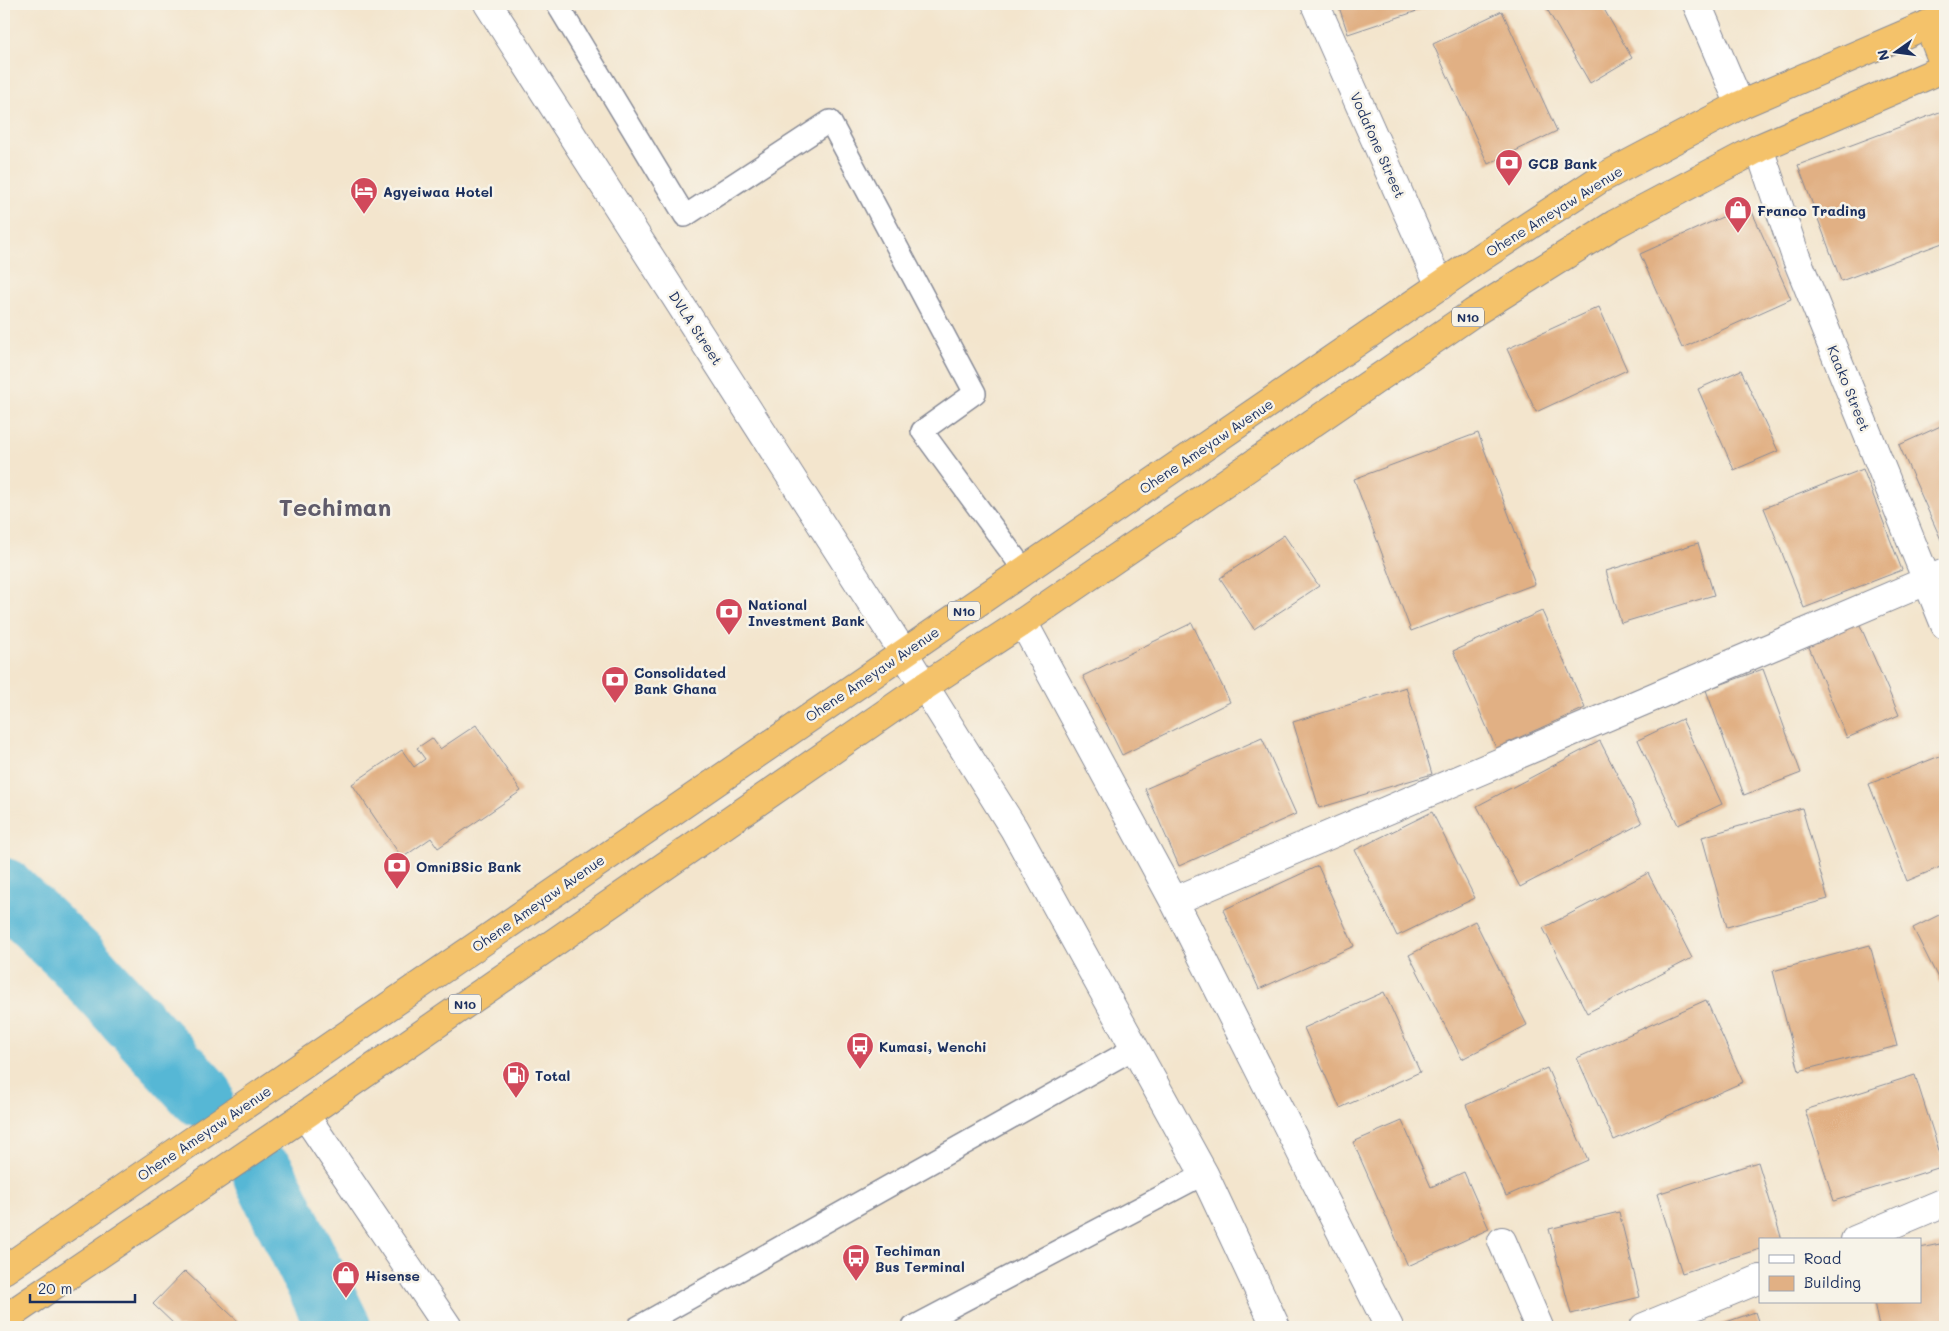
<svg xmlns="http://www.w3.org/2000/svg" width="1949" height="1331" font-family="Mali,sans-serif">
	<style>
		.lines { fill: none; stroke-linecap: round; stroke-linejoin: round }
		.river { stroke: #57b7d5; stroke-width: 64 }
		.building { fill: #e1b084 }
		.lane-casing { stroke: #878a96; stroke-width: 24 }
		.street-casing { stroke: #878a96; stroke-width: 30 }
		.highway-casing { stroke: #878a96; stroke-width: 30 }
		.lane { stroke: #fff; stroke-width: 21 }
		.street { stroke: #fff; stroke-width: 28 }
		.highway { stroke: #f4c26a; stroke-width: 28 }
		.labels { text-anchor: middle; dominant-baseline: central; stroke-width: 5; stroke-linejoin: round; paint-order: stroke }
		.shield { fill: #f7f3e8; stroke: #5d6a87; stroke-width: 1 }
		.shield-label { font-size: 12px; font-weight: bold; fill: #1b2f5e }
		.street-label { font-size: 14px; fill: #1b2f5e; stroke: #f7f3e8 }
		.poi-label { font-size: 14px; font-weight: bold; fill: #1b2f5e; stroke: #f7f3e8; text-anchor: start }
		.town-label { font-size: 24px; font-weight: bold; fill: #605c6b; stroke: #f7f3e8 }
	</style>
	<rect width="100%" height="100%" fill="#f7f3e8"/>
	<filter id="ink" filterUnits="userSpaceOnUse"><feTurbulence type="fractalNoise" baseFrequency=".02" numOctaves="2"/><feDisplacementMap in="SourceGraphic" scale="10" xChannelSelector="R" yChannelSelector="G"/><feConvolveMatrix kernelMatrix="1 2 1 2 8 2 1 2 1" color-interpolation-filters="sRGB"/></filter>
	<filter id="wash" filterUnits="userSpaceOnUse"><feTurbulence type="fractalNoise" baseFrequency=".0096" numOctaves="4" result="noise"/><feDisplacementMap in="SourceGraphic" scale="20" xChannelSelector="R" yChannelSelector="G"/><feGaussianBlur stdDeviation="1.12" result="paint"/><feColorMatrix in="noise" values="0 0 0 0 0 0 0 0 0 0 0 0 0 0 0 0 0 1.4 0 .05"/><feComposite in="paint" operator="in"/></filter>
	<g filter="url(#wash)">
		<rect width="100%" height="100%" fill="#f3e5cd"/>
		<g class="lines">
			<path class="river" d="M4,890L75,958L201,1095
				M265,1176L339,1327"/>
		</g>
		<g id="blocks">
			<path class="building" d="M1338,4H1438L1348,34Z
				M1544,4H1601L1632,58L1590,83Z
				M1502,11L1557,131L1488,164L1433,44Z
				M1945,110V242L1841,281L1798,165Z
				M1749,205L1791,299L1682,348L1640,254Z
				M1599,307L1627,370L1536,412L1507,349Z
				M1741,370L1778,451L1734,470L1698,389Z
				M1945,424V541L1942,542L1899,445Z
				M1478,433L1535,584L1411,631L1354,479Z
				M1863,469L1902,570L1804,608L1764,508Z
				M1284,535L1319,586L1254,629L1220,578Z
				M1698,543L1714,595L1621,623L1606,571Z
				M1542,611L1585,708L1496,748L1453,651Z
				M1857,618L1899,715L1847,738L1806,640Z
				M1192,623L1230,702L1122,755L1083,676Z
				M1763,669L1801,773L1744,795L1706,690Z
				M1406,687L1432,774L1319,808L1293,722Z
				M1682,719L1722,804L1678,825L1638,740Z
				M476,725L521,791L438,848L431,838L402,858L352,784L402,750L414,767L425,759L417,748L432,738L440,749Z
				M1262,738L1296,814L1179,866L1145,789Z
				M1600,741L1642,823L1520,887L1477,806Z
				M1945,754V865L1907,881L1869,784Z
				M1802,808L1828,899L1727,927L1702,837Z
				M1432,812L1475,898L1397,936L1355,850Z
				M1318,866L1354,946L1259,989L1223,910Z
				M1648,873L1692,958L1587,1013L1543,928Z
				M1945,912V992L1913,928Z
				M1475,921L1527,1025L1462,1059L1409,955Z
				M1870,945L1897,1046L1799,1071L1773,971Z
				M1384,992L1420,1072L1340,1108L1304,1028Z
				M1706,1000L1743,1082L1614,1140L1577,1058Z
				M1547,1068L1588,1160L1506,1196L1466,1105Z
				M1915,1075L1944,1166L1834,1201L1805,1110Z
				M1402,1121L1431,1187L1464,1172L1489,1229L1408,1266L1353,1142Z
				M1758,1162L1782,1240H1760V1249L1682,1273L1657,1194Z
				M1619,1212L1640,1297L1571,1314L1549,1229Z
				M1945,1243V1327H1879L1874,1302H1920V1248Z
				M185,1271L244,1327H177L153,1304Z
				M1755,1312L1760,1327H1712Z"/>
		</g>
	</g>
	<g filter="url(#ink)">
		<use href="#blocks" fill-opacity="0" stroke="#878a96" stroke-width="1"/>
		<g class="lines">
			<defs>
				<path id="lane" d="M557,4L685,216L830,121L975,393L922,431L1024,570
					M638,1327L1135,1048
					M913,1327L1204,1174"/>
				<path id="street" d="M488,4L903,652L1014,829L1204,1174L1276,1327
					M1315,4L1440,286
					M1697,4L1740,105
					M1759,148L1796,257L1945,625
					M1023,622L1174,901L1389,1327
					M1174,901L1945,573
					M305,1115L448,1327
					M1855,1240L1945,1202
					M1502,1241L1539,1327
					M1644,1327L1760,1279"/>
				<path id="highway" d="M1928,24L1945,67
					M4,1270L1477,260L1600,179L1740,105L1945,17
					M4,1319L305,1115L925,686L1023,622L1473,313L1615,224L1759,148L1945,68"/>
			</defs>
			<use href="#lane" class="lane-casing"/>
			<use href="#street" class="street-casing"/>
			<use href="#highway" class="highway-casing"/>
			<use href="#lane" class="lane"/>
			<use href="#street" class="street"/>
			<use href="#highway" class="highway"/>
		</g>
	</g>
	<defs>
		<symbol id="bank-pin" viewBox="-11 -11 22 30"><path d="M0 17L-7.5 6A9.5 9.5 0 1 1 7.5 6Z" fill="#d1495b" stroke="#f7f3e8"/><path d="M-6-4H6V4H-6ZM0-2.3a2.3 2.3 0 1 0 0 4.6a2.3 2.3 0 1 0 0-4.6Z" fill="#fff"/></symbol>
		<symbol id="hotel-pin" viewBox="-11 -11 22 30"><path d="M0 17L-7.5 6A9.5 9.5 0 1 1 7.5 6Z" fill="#d1495b" stroke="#f7f3e8"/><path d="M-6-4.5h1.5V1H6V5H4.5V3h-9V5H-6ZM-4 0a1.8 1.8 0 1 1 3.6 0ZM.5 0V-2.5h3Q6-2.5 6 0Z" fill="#fff"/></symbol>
		<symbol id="shop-pin" viewBox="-11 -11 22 30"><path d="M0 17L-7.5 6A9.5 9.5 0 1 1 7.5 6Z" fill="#d1495b" stroke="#f7f3e8"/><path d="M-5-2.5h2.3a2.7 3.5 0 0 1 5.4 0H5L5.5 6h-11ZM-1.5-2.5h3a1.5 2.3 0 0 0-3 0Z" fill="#fff"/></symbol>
		<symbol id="bus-pin" viewBox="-11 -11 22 30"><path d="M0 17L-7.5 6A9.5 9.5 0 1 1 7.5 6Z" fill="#d1495b" stroke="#f7f3e8"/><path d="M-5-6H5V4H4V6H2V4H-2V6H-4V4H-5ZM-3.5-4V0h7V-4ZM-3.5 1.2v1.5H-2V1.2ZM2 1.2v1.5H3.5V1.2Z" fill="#fff"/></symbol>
		<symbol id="fuel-pin" viewBox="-11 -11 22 30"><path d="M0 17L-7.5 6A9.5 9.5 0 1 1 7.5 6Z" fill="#d1495b" stroke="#f7f3e8"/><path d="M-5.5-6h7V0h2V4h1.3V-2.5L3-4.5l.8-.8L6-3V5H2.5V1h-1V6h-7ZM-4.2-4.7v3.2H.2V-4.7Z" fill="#fff"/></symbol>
	</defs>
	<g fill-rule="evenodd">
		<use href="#bank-pin" x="1493" y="147" width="32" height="43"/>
		<use href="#hotel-pin" x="348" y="175" width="32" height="43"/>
		<use href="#shop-pin" x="1722" y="194" width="32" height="43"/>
		<use href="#bank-pin" x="713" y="596" width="32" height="43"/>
		<use href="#bank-pin" x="599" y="664" width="32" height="43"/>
		<use href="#bank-pin" x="381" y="850" width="32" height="43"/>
		<use href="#bus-pin" x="844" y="1030" width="32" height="43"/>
		<use href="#fuel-pin" x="500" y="1059" width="32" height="43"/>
		<use href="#bus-pin" x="840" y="1242" width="32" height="43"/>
		<use href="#shop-pin" x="330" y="1259" width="32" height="43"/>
	</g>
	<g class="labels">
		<g class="shield">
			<rect x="1452" y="307.5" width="32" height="19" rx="4"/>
			<rect x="948" y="601.5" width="32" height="19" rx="4"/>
			<rect x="449" y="994.5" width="32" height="19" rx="4"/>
		</g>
		<g class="shield-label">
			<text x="1468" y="317">N10</text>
			<text x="964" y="611">N10</text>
			<text x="465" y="1004">N10</text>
		</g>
		<g class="street-label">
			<text transform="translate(1378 145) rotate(66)">Vodafone Street</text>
			<text transform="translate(1554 211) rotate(-32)">Ohene Ameyaw Avenue</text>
			<text transform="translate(696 328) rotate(57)">DVLA Street</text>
			<text transform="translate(1849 388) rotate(68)">Kaako Street</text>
			<text transform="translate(1206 446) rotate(-34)">Ohene Ameyaw Avenue</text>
			<text transform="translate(872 674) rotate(-34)">Ohene Ameyaw Avenue</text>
			<text transform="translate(538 903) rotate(-35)">Ohene Ameyaw Avenue</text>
			<text transform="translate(204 1133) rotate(-34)">Ohene Ameyaw Avenue</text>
		</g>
		<g class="poi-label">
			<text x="1528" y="163">GCB Bank</text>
			<text x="383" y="191">Agyeiwaa Hotel</text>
			<text x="1757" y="210">Franco Trading</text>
			<text x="748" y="604">National<tspan x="748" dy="16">Investment Bank</tspan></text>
			<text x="634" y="672">Consolidated<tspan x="634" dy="16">Bank Ghana</tspan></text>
			<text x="416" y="866">OmniBSic Bank</text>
			<text x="879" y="1046">Kumasi, Wenchi</text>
			<text x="535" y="1075">Total</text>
			<text x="875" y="1250">Techiman<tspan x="875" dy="16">Bus Terminal</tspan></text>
			<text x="365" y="1275">Hisense</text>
		</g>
		<g class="town-label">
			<text x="335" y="506">Techiman</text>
		</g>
	</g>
	<rect width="1949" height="1331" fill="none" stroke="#f7f3e8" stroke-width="20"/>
	<rect x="1759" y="1238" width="162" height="65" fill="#f7f3e8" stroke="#9fa5b1"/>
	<rect x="1769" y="1255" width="25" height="8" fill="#ffffff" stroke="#9fa5b1"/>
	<text x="1804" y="1264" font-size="15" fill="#1b2f5e">Road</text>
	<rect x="1769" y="1276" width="25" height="15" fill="#e1b084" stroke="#9fa5b1"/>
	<text x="1804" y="1288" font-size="15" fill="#1b2f5e">Building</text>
	<g transform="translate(1896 52) rotate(256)" stroke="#f7f3e8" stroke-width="4" paint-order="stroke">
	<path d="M0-4L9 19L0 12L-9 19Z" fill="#1b2f5e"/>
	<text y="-8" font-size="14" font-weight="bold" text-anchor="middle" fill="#1b2f5e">N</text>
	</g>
	<path d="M30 1294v8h105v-8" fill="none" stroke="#1b2f5e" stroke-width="2.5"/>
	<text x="38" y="1294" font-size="15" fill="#1b2f5e" stroke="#f7f3e8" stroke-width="4" paint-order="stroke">20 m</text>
</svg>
